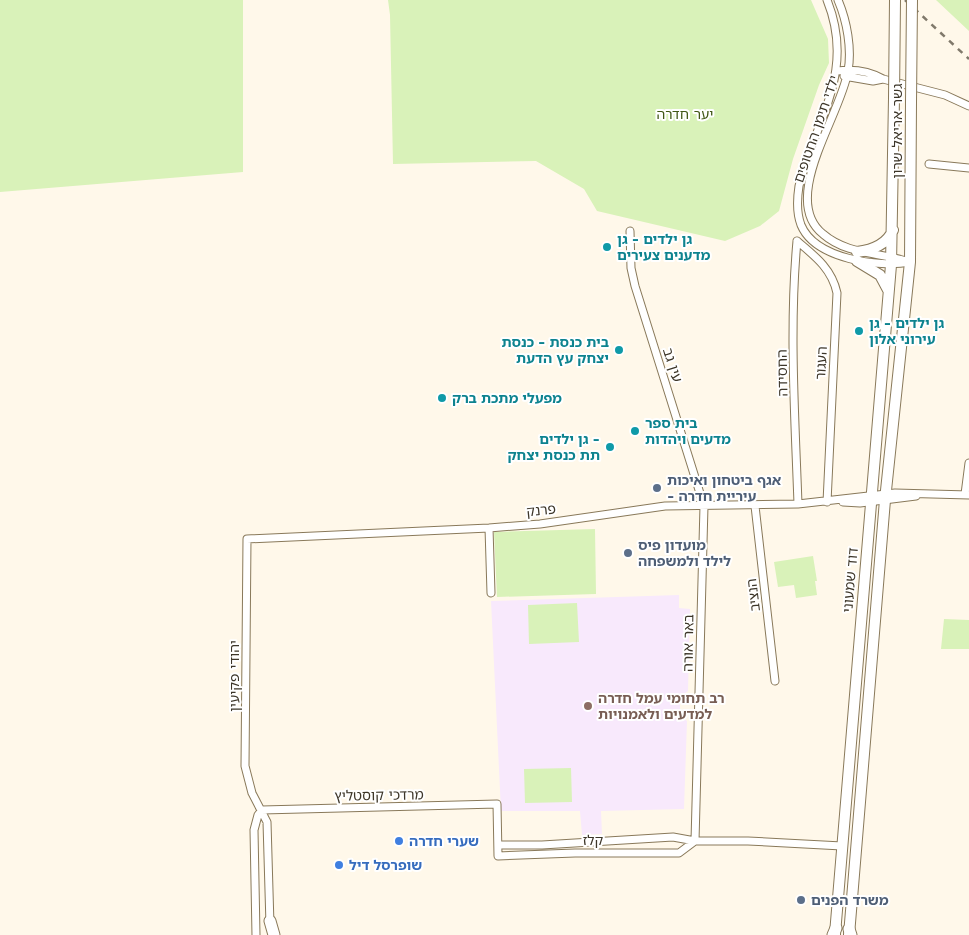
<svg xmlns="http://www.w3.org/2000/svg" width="969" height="935" font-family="'Work Sans','Noto Sans Hebrew',sans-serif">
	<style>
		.education { fill: #f8e9fc }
		.green { fill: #d9f2b9 }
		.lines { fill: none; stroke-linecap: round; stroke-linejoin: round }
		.minor-casing { stroke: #89795a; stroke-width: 9 }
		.secondary-casing { stroke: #89795a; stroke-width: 12 }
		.trunk-casing { stroke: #89795a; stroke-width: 13 }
		.minor { stroke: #fff; stroke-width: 7 }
		.secondary { stroke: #fff; stroke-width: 10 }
		.trunk { stroke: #fff; stroke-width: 11 }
		.rail { stroke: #80796b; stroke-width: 2.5; stroke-dasharray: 6 6; stroke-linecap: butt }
		.secondary-bridge-casing { stroke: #89795a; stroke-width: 12; stroke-linecap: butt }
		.secondary-bridge { stroke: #fff; stroke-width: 10 }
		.culture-dot { fill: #0f9aa8; stroke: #fff; stroke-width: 2 }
		.service-dot { fill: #5c6f8a; stroke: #fff; stroke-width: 2 }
		.education-dot { fill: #8d6e63; stroke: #fff; stroke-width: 2 }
		.shop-dot { fill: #3f7fe0; stroke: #fff; stroke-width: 2 }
		.labels { text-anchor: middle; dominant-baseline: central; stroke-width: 4; stroke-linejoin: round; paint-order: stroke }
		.park-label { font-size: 14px; fill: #415816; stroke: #fff }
		.street-label { font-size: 14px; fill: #3d3629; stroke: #fff }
		.culture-label { font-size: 14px; font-weight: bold; fill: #0d838f; stroke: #fff; text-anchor: start }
		.service-label { font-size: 14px; font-weight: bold; fill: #4e5e75; stroke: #fff; text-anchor: start }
		.education-label { font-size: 14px; font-weight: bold; fill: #785e54; stroke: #fff; text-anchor: start }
		.shop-label { font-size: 14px; font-weight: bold; fill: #366cbe; stroke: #fff; text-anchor: start }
	</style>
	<rect width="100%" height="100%" fill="#fff8ea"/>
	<path class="education" d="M679,595V608L690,609L688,691L680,697V716L687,721L684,809L601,811L602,834L582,835L580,811H501L491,601Z"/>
	<path class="green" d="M0,0H243V172L0,192Z
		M388,0H811L828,39L829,63L819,85L793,159L779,211L760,226L725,241L597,211L584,189L536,161L393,164L390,15Z
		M936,0H969V31Z
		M595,529L596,594L497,597L494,532Z
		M813,556L817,581H815L817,595L796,598L794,585L778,587L774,562Z
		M577,603L579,642L529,644L528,605Z
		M944,619L969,620V649H941Z
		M571,768L572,802L525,803L524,769Z"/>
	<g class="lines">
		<defs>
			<path id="minor" d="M827,0C856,72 816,119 799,186C797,199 796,212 801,225C815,259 879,268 910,262
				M838,0C847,21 852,49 848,71C841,115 779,199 823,234C847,255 880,252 909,262
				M837,71C853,69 869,71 883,79L945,95L969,106
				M844,76L873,81L883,79
				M929,164L969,168
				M630,231L631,268L635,286L704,506L695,841
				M797,241C815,256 832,269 837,293L827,502
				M797,241C789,328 795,417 798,504
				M965,494L969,463
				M843,502L860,503L916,496
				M755,506L775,681
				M489,528L491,593
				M262,810L497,804L498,856L575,853H679L695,841
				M498,845H542L673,837L695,841H748L842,846
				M270,925L267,822L252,793L245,766L247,539L489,528L540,524L665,506L798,504L895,493L969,495
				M256,935L254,830L258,815L262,810"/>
			<path id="secondary" d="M857,252C872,250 887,245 893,230
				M857,261L880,275L888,290
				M835,934L891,265L894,98
				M849,935L885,500L910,262L911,102"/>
			<path id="trunk" d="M270,921L274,935
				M849,929L851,935
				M833,935L836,928"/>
		</defs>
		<use href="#minor" class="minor-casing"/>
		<use href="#secondary" class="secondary-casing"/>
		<use href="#trunk" class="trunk-casing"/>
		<use href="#minor" class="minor"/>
		<use href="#secondary" class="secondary"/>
		<use href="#trunk" class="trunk"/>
		<path class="rail" d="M905,0L969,59"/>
		<defs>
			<path id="secondary-bridge" d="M894,98L895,0
				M911,102L912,0"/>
		</defs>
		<use href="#secondary-bridge" class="secondary-bridge-casing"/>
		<use href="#secondary-bridge" class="secondary-bridge"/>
	</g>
	<g class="culture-dot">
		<circle cx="607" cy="247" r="5"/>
		<circle cx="859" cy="331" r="5"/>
		<circle cx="619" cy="350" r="5"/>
		<circle cx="442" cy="398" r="5"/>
		<circle cx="635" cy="431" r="5"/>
		<circle cx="610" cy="447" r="5"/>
	</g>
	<g class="service-dot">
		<circle cx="657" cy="488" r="5"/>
		<circle cx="628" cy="553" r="5"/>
		<circle cx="801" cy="900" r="5"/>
	</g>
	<circle class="education-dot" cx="588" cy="706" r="5"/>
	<g class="shop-dot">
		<circle cx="399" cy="841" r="5"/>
		<circle cx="339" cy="865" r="5"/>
	</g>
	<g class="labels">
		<g class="park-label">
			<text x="685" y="114">יער חדרה</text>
		</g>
		<g class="street-label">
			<text transform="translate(816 129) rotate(-71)">ילדי תימן החטופים</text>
			<text transform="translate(897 131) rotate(-90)">גשר אריאל שרון</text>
			<text transform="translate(821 363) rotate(-87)">העגור</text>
			<text transform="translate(673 365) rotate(72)">עין גב</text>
			<text transform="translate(782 373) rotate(-91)">החסידה</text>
			<text transform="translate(541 510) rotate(-6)">פרנק</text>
			<text transform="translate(850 580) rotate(-85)">דוד שמעוני</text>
			<text transform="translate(753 595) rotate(-97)">הנציב</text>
			<text transform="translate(688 643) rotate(-89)">באר אורה</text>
			<text transform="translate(234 676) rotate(-90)">יהודי פקיעין</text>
			<text transform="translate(379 795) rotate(-1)">מרדכי קוסטליץ</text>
			<text x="593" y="840">קלז</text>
		</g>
		<g class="culture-label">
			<text x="617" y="239">גן ילדים - גן<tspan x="617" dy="16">מדענים צעירים</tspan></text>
			<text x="869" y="323">גן ילדים - גן<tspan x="869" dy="16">עירוני אלון</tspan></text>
			<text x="609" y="342" text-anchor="end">בית כנסת - כנסת<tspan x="609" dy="16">יצחק עץ הדעת</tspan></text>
			<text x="452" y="398">מפעלי מתכת ברק</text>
			<text x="645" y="423">בית ספר<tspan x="645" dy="16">מדעים ויהדות</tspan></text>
			<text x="600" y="439" text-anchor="end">גן ילדים -<tspan x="600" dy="16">תת כנסת יצחק</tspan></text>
		</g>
		<g class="service-label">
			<text x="667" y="480">אגף ביטחון ואיכות<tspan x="667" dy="16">- עיריית חדרה</tspan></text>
			<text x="638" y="545">מועדון פיס<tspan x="638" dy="16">לילד ולמשפחה</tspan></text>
			<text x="811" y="900">משרד הפנים</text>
		</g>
		<g class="education-label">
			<text x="598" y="698">רב תחומי עמל חדרה<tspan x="598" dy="16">למדעים ולאמנויות</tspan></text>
		</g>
		<g class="shop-label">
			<text x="409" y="841">שערי חדרה</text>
			<text x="349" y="865">שופרסל דיל</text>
		</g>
	</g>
</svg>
